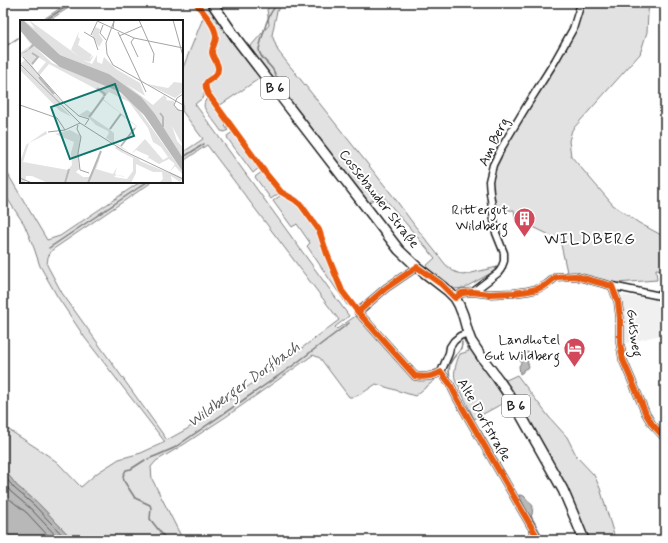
<svg xmlns="http://www.w3.org/2000/svg" width="668" height="543" font-family="Mynerve,sans-serif">
	<style>
		.built { fill: #f0f0f0 }
		.green { fill: #e2e2e2; stroke: #7f7f7f }
		.water { fill: #b8b8b8; stroke: #7a7a7a }
		.lines { fill: none; stroke-linecap: round; stroke-linejoin: round }
		.shore { stroke: #5a5a5a; stroke-width: 1 }
		.stream { stroke: #7a7a7a; stroke-width: 1.5 }
		.street-casing { stroke: #1c1c1c; stroke-width: 9 }
		.primary-casing { stroke: #1c1c1c; stroke-width: 12 }
		.street { stroke: #fff; stroke-width: 6 }
		.primary { stroke: #fff; stroke-width: 9 }
		.cycleway-casing { stroke: #fff; stroke-width: 8 }
		.cycleway { stroke: #e8590c; stroke-width: 6 }
		.labels { text-anchor: middle; dominant-baseline: central; stroke-width: 4; stroke-linejoin: round; paint-order: stroke }
		.shield { fill: #fff; stroke: #606060; stroke-width: 1 }
		.shield-label { font-size: 13px; font-weight: bold; fill: #1c1c1c }
		.street-label { font-size: 14px; fill: #1c1c1c; stroke: #fff }
		.poi-label { font-size: 14px; fill: #1c1c1c; stroke: #fff; text-anchor: end }
		.water-label { font-size: 15px; font-style: italic; fill: #5a5a5a; stroke: #fff }
		.quarter-label { font-size: 16px; letter-spacing: 1px; fill: #1c1c1c; stroke: #fff }
		.inset-river { fill: none; stroke: #b8b8b8; stroke-width: 2 }
		.inset-road { fill: none; stroke: #a4a4a4; stroke-width: 1 }
		.view { fill: #0f766e; fill-opacity: 0.15; stroke: #0f766e; stroke-width: 2 }
		.inset-edge { fill: none; stroke: #1c1c1c; stroke-width: 2 }
	</style>
	<rect width="100%" height="100%" fill="#fff"/>
	<filter id="ink" filterUnits="userSpaceOnUse"><feTurbulence type="fractalNoise" baseFrequency=".025" numOctaves="2"/><feDisplacementMap in="SourceGraphic" scale="8" xChannelSelector="R" yChannelSelector="G"/><feConvolveMatrix kernelMatrix="1 2 1 2 8 2 1 2 1" color-interpolation-filters="sRGB"/></filter>
	<g filter="url(#ink)">
		<path class="built" d="M622,295L664,301L665,334L623,344Z"/>
		<path class="green" d="M68,3H76L48,21H41Z
			M199,3H207L226,33L260,78L219,106C214,99 207,93 208,84C215,77 225,73 218,62C217,59 214,56 213,54C212,49 217,44 218,39C218,28 204,12 199,3Z
			M277,3H283L277,11L272,35L278,51L393,196L415,226L446,265L453,271L463,275L497,267L493,272L464,288L454,289L425,267L435,258L381,194L367,204L249,48L269,25L267,9Z
			M583,3H649L648,13L647,32L640,54L572,130L569,141L571,156L613,205L639,223L665,237V270L656,269L657,280L617,283L567,272L560,240L525,223L516,222L514,210L495,211L491,182L497,163L528,108L569,42L575,30Z
			M203,18C207,23 212,28 214,33C216,41 210,45 210,51C210,58 219,64 216,72C214,76 207,77 204,82C202,85 204,93 204,97L195,104L349,316L335,327L337,329L357,315L412,378C420,380 426,381 433,378L435,380L415,396L376,384C368,389 358,398 349,397L320,358L313,355L227,416L183,445L156,461L151,467L152,479L183,540H73L37,502L17,486L3,468V426L43,452L57,462L81,487L97,473L119,459L141,453L165,442L85,338L57,296L40,266L34,248L24,224L3,192V166L47,240L60,236L140,182H152L52,250L48,257L47,265L62,293L167,440L187,429L286,360L339,320L207,145L182,162V153L203,139L182,111V70Z
			M208,97L228,124L225,126L228,130L225,132L221,131C218,126 208,114 205,109C203,105 205,100 208,97Z
			M234,131L260,167L253,173L228,139L227,136Z
			M263,171L279,193L271,199L255,177Z
			M281,195L294,202L300,207L317,230L340,291L350,305H347L307,246L310,243L297,224L292,227L273,201Z
			M463,338L466,339L509,400L474,419C469,408 464,398 459,387C458,384 455,382 455,379C453,373 457,359 460,354L469,351Z
			M517,375L549,417L567,437L577,457L594,475L600,488L614,535L616,540H587L504,381Z"/>
		<path class="water" d="M527,352L531,353L532,356L527,360L529,367L523,370V372L520,374L519,366L521,363L519,357L520,355Z
			M3,468L17,486L37,502L73,540H3Z
			M519,495H521L524,496L533,506L532,515L530,517L525,508Z"/>
		<g class="lines">
			<path class="shore" d="M3,474L14,488L34,505L67,540
				M3,482L11,492L31,509L60,540
				M3,492L7,497L27,513L52,540"/>
			<path class="stream" d="M44,21L72,3
				M3,48L21,36
				M278,79C276,77 275,73 273,70C269,63 259,58 259,49C263,35 267,12 279,3
				M182,158L204,144
				M49,248L147,182
				M451,381C448,372 448,363 455,356C457,353 460,352 461,348C462,346 462,344 462,342
				M459,395L462,401
				M470,414L474,421
				M480,430L508,479
				M148,459L158,455L174,448L291,367L349,323
				M145,460L131,469L126,470L123,476L124,481L135,498L150,505L151,508L150,519L165,538V540
				M531,516L544,540"/>
			<defs>
				<path id="street" d="M417,267L386,288L358,312L415,376C425,378 432,377 441,372
					M612,286L665,297
					M473,292L498,273L501,269L504,261V253L496,233L490,193L489,181L493,165L502,147L526,107L555,61L573,29L581,3
					M455,298L462,293L473,292L489,294L514,293L528,291L537,289L546,285L556,277L575,276L612,286L618,302L620,318V343L623,360L646,414L652,424L665,438
					M441,372L450,384L458,400L539,540
					M441,372L449,353L450,347L454,341L460,336L468,333"/>
				<path id="primary" d="M212,3L238,41L399,250L417,267L448,291L455,298L459,305L463,315L468,333L471,341L483,359L498,379L513,401L563,490L575,518L584,540"/>
			</defs>
			<use href="#street" class="street-casing"/>
			<use href="#primary" class="primary-casing"/>
			<use href="#street" class="street"/>
			<use href="#primary" class="primary"/>
			<defs>
				<path id="cycleway" d="M196,3C203,12 216,26 216,37C216,43 212,47 212,52C212,58 219,63 218,69C218,82 199,76 208,94L267,175L281,192L295,200L301,205L319,230L327,254L342,291L358,312L415,376C425,378 432,377 441,372L450,384L458,400L539,540
					M358,312L386,288L417,267L441,284L455,298L462,293L473,292L489,294L514,293L528,291L537,289L546,285L556,277L575,276L612,286L618,302L620,318V343L623,360L646,414L652,424L665,438"/>
			</defs>
			<use href="#cycleway" class="cycleway-casing"/>
			<use href="#cycleway" class="cycleway"/>
		</g>
	</g>
	<defs>
		<symbol id="building-pin" viewBox="-11 -11 22 30"><path d="M0 17L-7.5 6A9.5 9.5 0 1 1 7.5 6Z" fill="#d1495b" stroke="#fff"/><path d="M-4-6H4V6H1V3H-1V6H-4ZM-2.5-4.3h1.7v1.8h-1.7ZM.8-4.3h1.7v1.8H.8ZM-2.5-1h1.7V.8h-1.7ZM.8-1h1.7V.8H.8Z" fill="#fff"/></symbol>
		<symbol id="hotel-pin" viewBox="-11 -11 22 30"><path d="M0 17L-7.5 6A9.5 9.5 0 1 1 7.5 6Z" fill="#d1495b" stroke="#fff"/><path d="M-6-4.5h1.5V1H6V5H4.5V3h-9V5H-6ZM-4 0a1.8 1.8 0 1 1 3.6 0ZM.5 0V-2.5h3Q6-2.5 6 0Z" fill="#fff"/></symbol>
	</defs>
	<g fill-rule="evenodd">
		<use href="#building-pin" x="512" y="206" width="25" height="34"/>
		<use href="#hotel-pin" x="562" y="336" width="25" height="34"/>
	</g>
	<g class="labels">
		<g class="shield">
			<rect x="261" y="77" width="28" height="22" rx="3"/>
			<rect x="502" y="395" width="28" height="22" rx="3"/>
		</g>
		<g class="shield-label">
			<text x="275" y="88">B 6</text>
			<text x="516" y="406">B 6</text>
		</g>
		<g class="street-label">
			<text transform="translate(494 142) rotate(-64)">Am Berg</text>
			<text transform="translate(379 199) rotate(52)">Cossebauder Straße</text>
			<text transform="translate(634 333) rotate(83)">Gutsweg</text>
			<text transform="translate(484 420) rotate(60)">Alte Dorfstraße</text>
		</g>
		<g class="poi-label">
			<text x="508" y="210">Rittergut<tspan x="508" dy="16">Wildberg</tspan></text>
			<text x="560" y="340">Landhotel<tspan x="560" dy="16">Gut Wildberg</tspan></text>
		</g>
		<g class="water-label">
			<text transform="translate(244 385) rotate(-36)">Wildberger Dorfbach</text>
		</g>
		<g class="quarter-label">
			<text x="590" y="239">WILDBERG</text>
		</g>
	</g>
	<g transform="translate(20 20)">
		<rect width="163" height="163" fill="#fff"/>
		<path d="M3,0L15,9L9,0L61,38L51,30L59,11L58,17L60,19L58,25L72,35L69,39L74,35L70,42L63,40L72,44L77,35V42L82,44L84,37L96,49L120,63L125,76L106,64L133,85L144,75L147,78L146,80L154,81V86L163,92V126L152,106L157,121L163,127V138L135,94L120,77L89,54L40,35ZM75,7L80,9L79,14L83,20L79,27L72,15ZM0,10L9,18L12,26H14L32,43L96,70L116,86L163,152V155L155,146L150,152L163,158L160,162L151,156L152,163H139L143,159L142,152H133L116,144V153L111,163H28L12,156H6L5,163H0V142L6,125L26,111L27,114L9,123L3,142L48,150L52,145L51,133L54,122L35,114L50,110L61,116L58,133L59,149L56,152L63,157H69L77,144L79,133L81,130L79,141L76,149L93,154L97,147L95,154L97,155L103,156L105,157L96,155L94,157L107,159L113,151V138L101,132L95,128L97,126L104,132L119,139L120,141L149,153L155,144L149,139L139,144L129,138L127,140L129,136L116,130L114,132L112,133L125,119L143,140L148,137L141,127L133,122L128,108L109,82L89,72L83,79L117,106L101,126L111,134L86,118L89,113L88,111L76,105L69,98L59,95L67,90L72,93L83,75L74,68L29,44L19,56L42,82L39,85L52,97L40,91L0,50V45L28,71L0,44L6,39L0,36V33L11,25ZM18,37L26,42L17,53L11,43L13,45ZM83,80L100,93L89,109L71,97ZM101,95L116,106L101,126L94,122V113L90,110ZM154,62L162,63L163,67V72L155,78L127,64L148,68Z" fill="#e2e2e2" fill-rule="evenodd"/>
		<path d="M0,0H3L40,35L89,54L121,77L135,94L163,138V152L124,95L100,72L40,47L14,26L6,32L0,34L8,30L12,24L0,10Z" fill="#b8b8b8"/>
		<path class="inset-river" d="M0,4L49,44L81,56L105,70L124,87L163,142M12,33L18,37L12,44M19,57L34,74M77,68L85,74L84,76M140,93L143,97V107M69,97L84,77M90,109L101,94M101,126L115,108M45,163L49,149M68,163L81,131"/>
		<path class="inset-road" d="M75,0L114,18L163,28M119,0L134,34L133,43M153,0L163,36M83,5L80,13L86,20M93,9L94,1L86,23L87,34L93,45L163,85M64,12L74,18L78,30M98,12L126,72M71,15L77,2M99,16L122,6M114,18L111,22L118,37M3,37L44,83L59,96L69,99L65,105M0,44L60,103L104,131L163,159M163,74L157,78L154,85L158,90L163,91M0,85L37,98L45,110L60,103M58,105L57,109L61,117L58,133L60,150L69,153M28,112L45,110M0,158L12,163"/>
		<path class="view" d="M95,64L114,116L50,139L31,87Z"/>
		<rect width="163" height="163" class="inset-edge"/>
	</g>
	<rect width="668" height="543" fill="none" stroke="#fff" stroke-width="16"/>
	<rect x="8" y="8" width="652" height="527" fill="none" stroke="#1c1c1c" stroke-width="1.5" filter="url(#ink)"/>
</svg>
